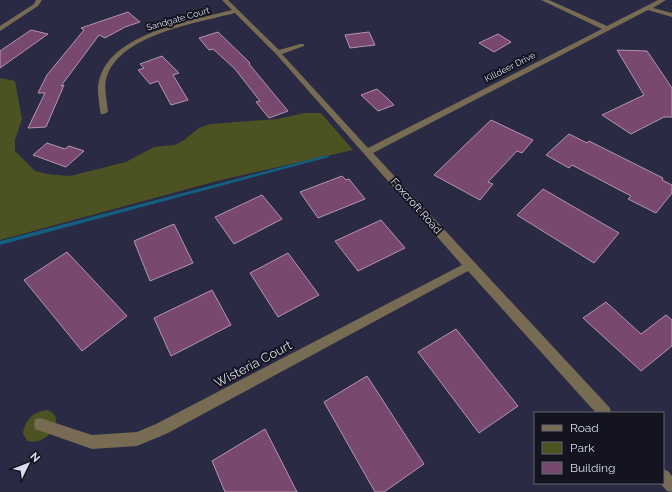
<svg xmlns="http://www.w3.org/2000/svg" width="672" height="492" font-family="Raleway,sans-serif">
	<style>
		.green { fill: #4c5221 }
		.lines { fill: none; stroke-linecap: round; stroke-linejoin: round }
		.stream { fill: #145e7f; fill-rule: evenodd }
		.building { fill: #79486f; stroke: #b496ac }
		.minor { fill: #776b53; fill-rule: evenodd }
		.labels { text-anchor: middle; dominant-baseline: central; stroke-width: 4; stroke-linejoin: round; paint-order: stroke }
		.far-street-label { font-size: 9px; fill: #dbdced; stroke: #141420 }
		.street-label { font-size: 11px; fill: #dbdced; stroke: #141420 }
		.near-street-label { font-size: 13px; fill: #dbdced; stroke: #141420 }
	</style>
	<rect width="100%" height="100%" fill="#2a2a44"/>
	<path class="green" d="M0,78L15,81L22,119L15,140V151L35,171L47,174L70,176L126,162L154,147L175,145L184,140L199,128L210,124L278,119L304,113H321L353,150L217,181L0,240Z
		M47,410C69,417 47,447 27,441L23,433C25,420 34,411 47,410Z"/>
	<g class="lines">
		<path class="stream" d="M327,155L329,156V157L0,245V241Z"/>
	</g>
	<path class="building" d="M128,12L140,22L125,27L105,38L99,35L61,86L64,85L46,127L28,128L45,93H38L47,75L84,30L81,28Z
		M31,30L48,34L0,68V51Z
		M218,32L250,63L249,64L288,111L269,118L256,102L260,101L235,69L213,49L209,50L199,38Z
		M369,32L375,45L350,48L345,35Z
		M498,34L511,42L494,52L479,43Z
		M617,50L647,51L672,88V117H664L631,134L602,115L644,95Z
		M162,56L179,73L173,75L188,100L171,105L158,81L150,84L138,70L144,68L140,64Z
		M377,89L387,98L394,105L378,111L361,95Z
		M491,120L533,140L522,153L517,151L488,182L493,184L480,200L434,175Z
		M569,134L587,143L589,141L663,178L662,180L672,185V193L656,213L628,199L631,196L572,165L569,168L546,155Z
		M47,143L65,149L69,146L84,151L66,167L33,155Z
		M342,176L346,180L349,179L365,199L318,218L300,192Z
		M543,189L619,233L594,263L517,215Z
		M262,195L282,219L234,244L215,217Z
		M381,220L405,248L358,271L335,241Z
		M174,224L193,263L150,281L134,241Z
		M67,252L127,316L82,351L24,280Z
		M288,253L319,295L278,317L250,273Z
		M212,290L231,325L171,356L154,318Z
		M606,302L641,334L666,315L672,320V346L641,371L583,318Z
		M456,329L518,406L479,433L418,352Z
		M367,376L424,464L384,492H375L324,402Z
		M265,429L297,492H225L212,461Z"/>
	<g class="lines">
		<path class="minor" d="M36,0H42L38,6L0,31V26L34,4Z
			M222,0H228L279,50L300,44H304V46L282,54L368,148L602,29L541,0H549L607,26L658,0H666L653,8L672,13V17L648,10L373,153L610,408L611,413H596L468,271L166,434L137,446L92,449L35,429L34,424L35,419L40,418L92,435L137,432L156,424L462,265L276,54L235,13C197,23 122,34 107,76C103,87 107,100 108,112L104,114H101C99,108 99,99 98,93C96,35 190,21 232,10Z
			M663,469L668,471L672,476V492L667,491L660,483H663Z"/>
	</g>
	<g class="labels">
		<g class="far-street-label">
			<text transform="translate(178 19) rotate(-16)">Sandgate Court</text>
			<text transform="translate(510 67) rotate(-27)">Killdeer Drive</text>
		</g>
		<g class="street-label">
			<text transform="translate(416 206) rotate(48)">Foxcroft Road</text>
		</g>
		<g class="near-street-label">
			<text transform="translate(253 364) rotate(-28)">Wisteria Court</text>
		</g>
	</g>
	<rect x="534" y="412" width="130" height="72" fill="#141420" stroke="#646472"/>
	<rect x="542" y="425" width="20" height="6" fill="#776b53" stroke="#646472"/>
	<text x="570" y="432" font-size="12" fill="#dbdced">Road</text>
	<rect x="542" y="442" width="20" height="12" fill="#4c5221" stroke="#646472"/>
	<text x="570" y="452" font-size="12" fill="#dbdced">Park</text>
	<rect x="542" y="462" width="20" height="12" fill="#79486f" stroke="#646472"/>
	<text x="570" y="472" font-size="12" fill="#dbdced">Building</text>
	<g transform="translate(28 464) rotate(47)" stroke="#141420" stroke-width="3" paint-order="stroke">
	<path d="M0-3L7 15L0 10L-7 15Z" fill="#dbdced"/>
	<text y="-6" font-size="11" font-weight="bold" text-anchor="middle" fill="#dbdced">N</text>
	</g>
</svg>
